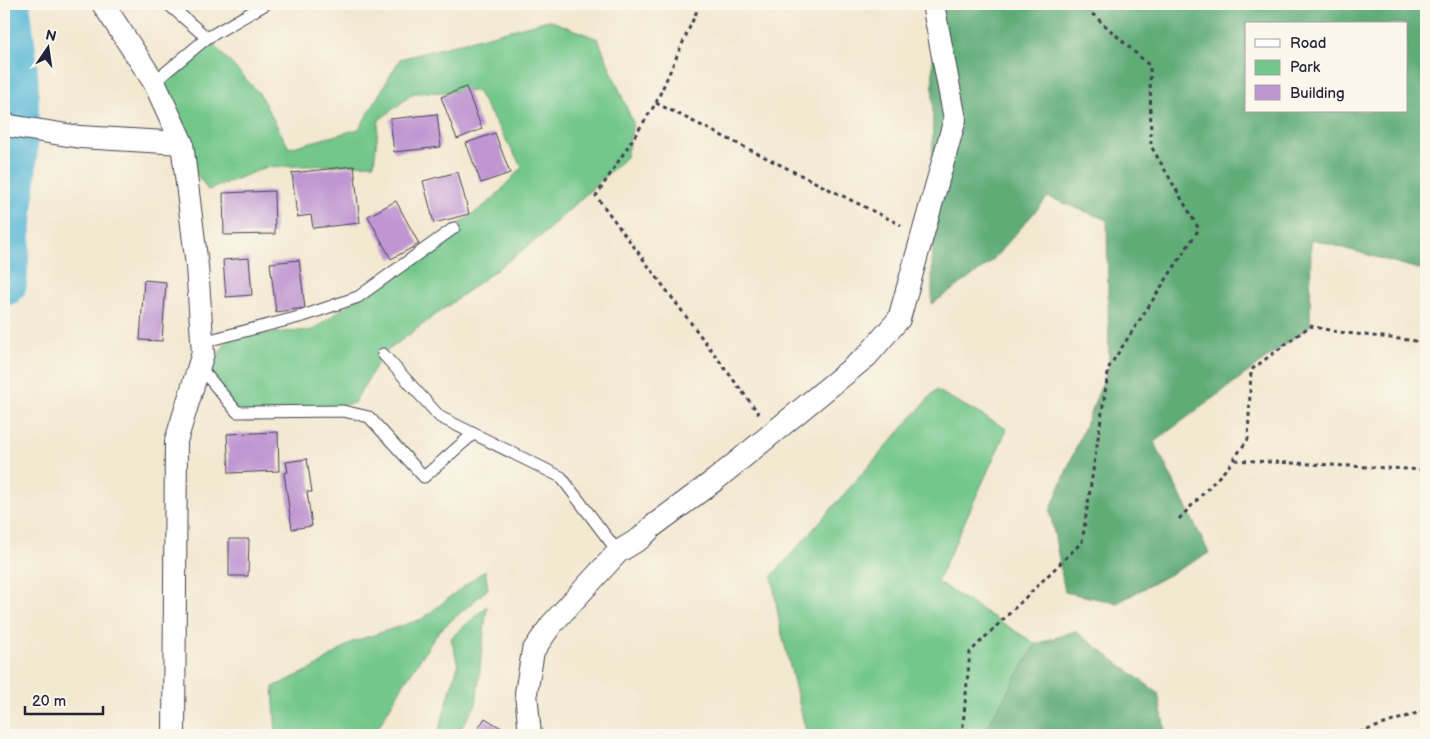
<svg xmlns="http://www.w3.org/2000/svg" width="1430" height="739" font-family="'Balsamiq Sans',sans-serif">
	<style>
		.green { fill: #73c78b; stroke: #4a7463 }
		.forest { fill: #5eac77; stroke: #406759; fill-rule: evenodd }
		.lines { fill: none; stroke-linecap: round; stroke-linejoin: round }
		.river { stroke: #58b8d6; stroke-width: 46 }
		.building { fill: #bf96d1 }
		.service-casing { stroke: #414051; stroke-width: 13 }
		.minor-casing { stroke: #414051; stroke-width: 24 }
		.path { stroke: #414051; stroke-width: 3; stroke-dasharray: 4 4; stroke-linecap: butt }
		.service { stroke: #fff; stroke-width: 11 }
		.minor { stroke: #fff; stroke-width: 22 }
	</style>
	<rect width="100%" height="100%" fill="#fbf7ec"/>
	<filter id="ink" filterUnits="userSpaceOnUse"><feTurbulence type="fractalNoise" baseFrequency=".02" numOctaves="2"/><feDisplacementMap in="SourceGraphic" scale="10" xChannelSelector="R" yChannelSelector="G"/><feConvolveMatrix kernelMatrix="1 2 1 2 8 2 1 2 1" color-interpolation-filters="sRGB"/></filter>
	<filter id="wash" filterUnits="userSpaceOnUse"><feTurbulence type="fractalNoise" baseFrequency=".0096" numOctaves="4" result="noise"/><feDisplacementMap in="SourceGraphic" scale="20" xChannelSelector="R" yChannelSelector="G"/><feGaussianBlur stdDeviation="1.12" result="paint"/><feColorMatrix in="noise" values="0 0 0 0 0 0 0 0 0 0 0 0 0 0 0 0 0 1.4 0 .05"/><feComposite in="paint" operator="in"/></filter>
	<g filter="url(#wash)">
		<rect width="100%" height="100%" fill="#f3e8d0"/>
		<path class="green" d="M549,20L598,39L633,123L626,157L540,237L383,354L354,403L246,422L206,374L230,336L313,330L492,200L522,167L477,91L414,93L379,120L374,164L267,167L208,190L184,156L154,82L207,38L259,93L289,148L359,129L400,59Z
			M936,390L1007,429L937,582L1036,644L991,735H807L780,626L772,576Z
			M485,570L488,589L439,631L403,685L378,728V735H276L273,687L314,668L352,642L422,619Z
			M487,606L476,704L457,735H433L438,733L458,665L451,638Z"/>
		<path class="forest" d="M933,4H1426V268L1418,269L1311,239L1310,326L1154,442L1209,553L1117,603L1065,592L1050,511L1109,367L1107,220L1048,197L989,264L932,304ZM1246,24H1406V111H1246Z
			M1075,631L1158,693L1166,735H982L1036,644Z"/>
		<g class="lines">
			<path class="river" d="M4,283C9,213 19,142 15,72C13,49 10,27 7,4"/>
		</g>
		<g id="blocks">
			<path class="building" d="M466,87L482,129L457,139L441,97Z
				M437,114L441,147L394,152L390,119Z
				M495,133L510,173L481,183L466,143Z
				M354,166L360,223L313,228L311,215L297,217L292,173Z
				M458,172L469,214L434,223L423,181Z
				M274,191L275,234L224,235L223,193Z
				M396,201L419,244L391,259L368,216Z
				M249,258L252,295L226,297L223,260Z
				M299,260L305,308L276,312L270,263Z
				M144,280L166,282L162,341L140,340Z
				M278,432L279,471L229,473L227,434Z
				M307,459L312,492H307L312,526L292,529L284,473L288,472L286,462Z
				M229,539H249L248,576H229Z
				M485,718L506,731L504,735H474Z"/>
		</g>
	</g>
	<g filter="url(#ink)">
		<use href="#blocks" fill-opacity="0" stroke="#414051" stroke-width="1"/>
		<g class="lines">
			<defs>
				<path id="service" d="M168,4L207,38
					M154,82L207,38L266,4
					M202,342L303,316L358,297L454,228
					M383,354L440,417L561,477L618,552
					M199,366L237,412L343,411L369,417L424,477L473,434"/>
				<path id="minor" d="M103,4L154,82L182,143L197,266L203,353L176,441L174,735
					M4,125L80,137L182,143
					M530,735L526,693L533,651L551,625L618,552L641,538L653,526L715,480L867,356L899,319L955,119L933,4"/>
			</defs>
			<use href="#service" class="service-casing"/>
			<use href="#minor" class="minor-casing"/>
			<path class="path" d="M700,4L656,103L596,196L759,414
				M656,103L901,225
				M1235,460L1426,470
				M1179,519L1229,466L1248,439L1251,370L1310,326L1338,332L1426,342
				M962,735L970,652L1082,542L1109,367L1199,229L1151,146L1150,66L1088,10L1087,4
				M1352,735L1426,710"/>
			<use href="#service" class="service"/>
			<use href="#minor" class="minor"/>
		</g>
	</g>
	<rect width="1430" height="739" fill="none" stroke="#fbf7ec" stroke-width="20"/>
	<rect x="1245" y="22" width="162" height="90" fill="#fbf7ec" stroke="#a4a2a5"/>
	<rect x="1255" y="39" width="25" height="8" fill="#ffffff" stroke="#a4a2a5"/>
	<text x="1290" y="48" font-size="15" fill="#22223b">Road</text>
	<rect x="1255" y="60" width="25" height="15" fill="#73c78b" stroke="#a4a2a5"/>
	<text x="1290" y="72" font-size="15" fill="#22223b">Park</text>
	<rect x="1255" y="85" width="25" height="15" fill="#bf96d1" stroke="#a4a2a5"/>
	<text x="1290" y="98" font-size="15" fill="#22223b">Building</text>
	<g transform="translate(48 48) rotate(13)" stroke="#fbf7ec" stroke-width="4" paint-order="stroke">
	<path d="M0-4L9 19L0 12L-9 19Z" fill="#22223b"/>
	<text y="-8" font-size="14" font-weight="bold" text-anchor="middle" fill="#22223b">N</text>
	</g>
	<path d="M25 706v8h78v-8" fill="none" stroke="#22223b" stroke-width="2.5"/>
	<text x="32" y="706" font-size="15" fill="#22223b" stroke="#fbf7ec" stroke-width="4" paint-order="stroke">20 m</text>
</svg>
